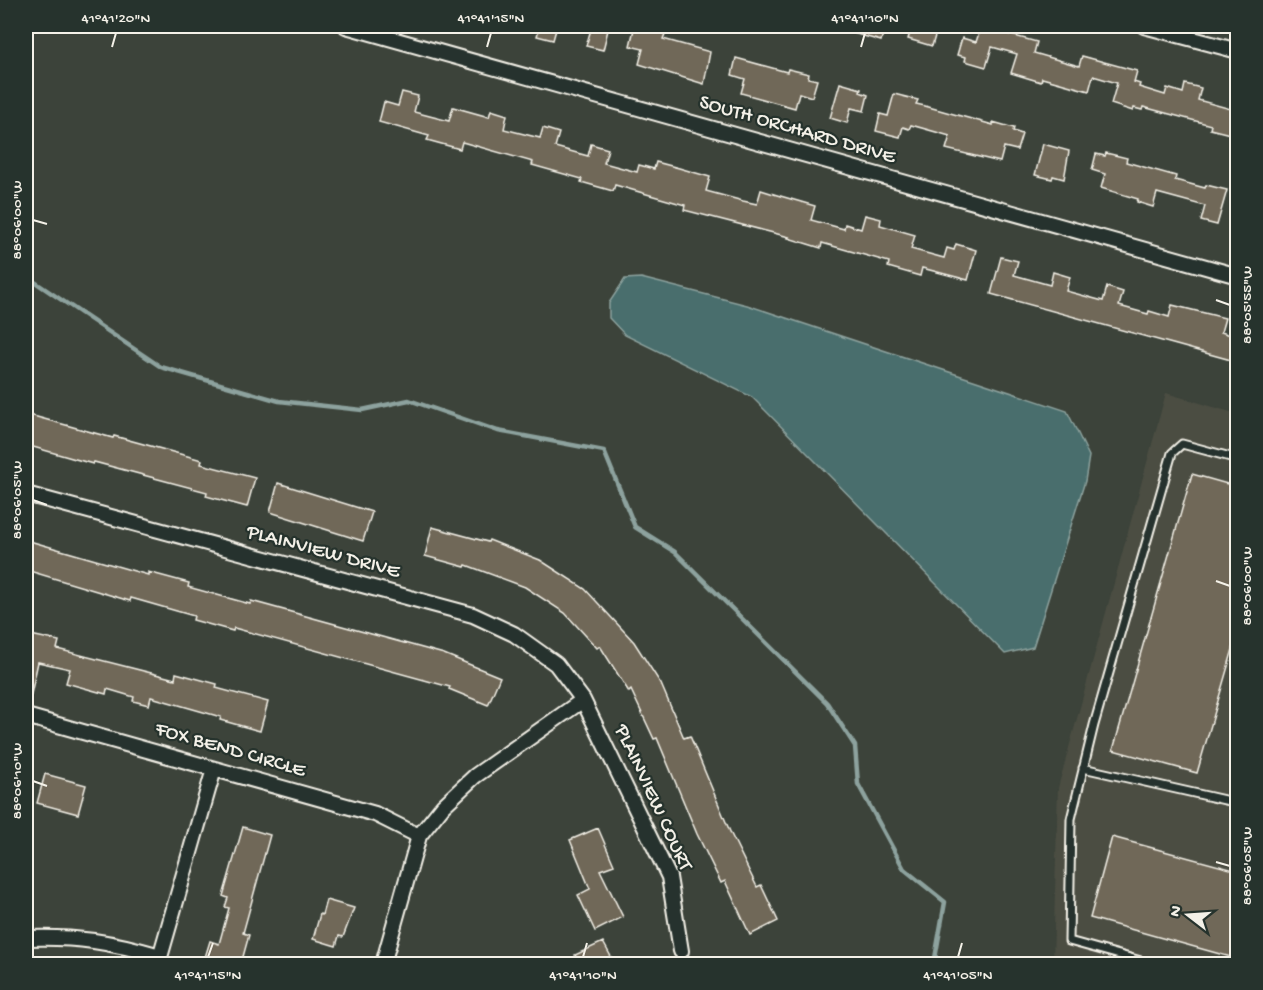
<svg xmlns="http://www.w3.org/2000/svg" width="1263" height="990" font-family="'Gochi Hand',sans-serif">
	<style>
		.built { fill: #4c4e43 }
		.water { fill: #496e6d; stroke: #8da29e; stroke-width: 1.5 }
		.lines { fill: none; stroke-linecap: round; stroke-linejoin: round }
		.stream { stroke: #8da29e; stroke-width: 4.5 }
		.building { fill: #706858; stroke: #f4f1e8; stroke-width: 1.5 }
		.lane-casing { stroke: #f4f1e8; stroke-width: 11 }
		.street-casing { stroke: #f4f1e8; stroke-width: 18 }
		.lane { stroke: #26332d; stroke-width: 7 }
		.street { stroke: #26332d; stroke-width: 14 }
		.ticks { fill: none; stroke: #f4f1e8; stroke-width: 2 }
		.labels { text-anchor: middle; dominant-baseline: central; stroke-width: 4.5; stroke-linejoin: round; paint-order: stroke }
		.street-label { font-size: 21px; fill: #f4f1e8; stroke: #26332d }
		.neatline { fill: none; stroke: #f4f1e8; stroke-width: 2 }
		.ticks-label { font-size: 15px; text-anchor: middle; fill: #f4f1e8 }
	</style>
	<rect width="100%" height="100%" fill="#3c433a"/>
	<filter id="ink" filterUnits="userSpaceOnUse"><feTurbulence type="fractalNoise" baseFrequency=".0167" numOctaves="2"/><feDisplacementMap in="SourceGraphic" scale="12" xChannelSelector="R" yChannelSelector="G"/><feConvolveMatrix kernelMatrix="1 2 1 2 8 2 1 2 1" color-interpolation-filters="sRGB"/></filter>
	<g filter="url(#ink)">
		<path class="built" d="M1166,393L1237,414V964H1053L1058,788Z"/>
		<path class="water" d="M641,278L747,305L1067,411L1089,456L1085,481L1033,647L1005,654L752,397L625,335L609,318V303L625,279Z"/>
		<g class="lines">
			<path class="stream" d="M26,276L161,367L279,401L362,410L409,400L498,431L604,451L635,527L675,552L827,703L855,746L858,784L904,869L945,902L934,964"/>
		</g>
		<path class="building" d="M540,26H557L553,40L537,36Z
			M592,26H609L603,50L586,46Z
			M839,26H885L881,41L839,29Z
			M912,26H938L932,46L908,39Z
			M981,27L1037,42L1034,53L1079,66L1082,56L1137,71L1134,82L1140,84L1139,87L1165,95L1167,88L1183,93L1185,84L1201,88L1198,100L1238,111V136L1210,129L1211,125L1143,107L1142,110L1134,108L1133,111L1111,104L1117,83L1093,76L1089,91L1042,78L1041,82L1011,73L1017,54L992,47L986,67L965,61L966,57L957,55L962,38L976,42Z
			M644,28L665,34L663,39L710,52L704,84L639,64L643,49L630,46L634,29L643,31Z
			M736,58L787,72L788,69L809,74L808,78L817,80L812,97L799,93L795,108L741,93L745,79L732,75Z
			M840,83L861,89L860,92L868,95L864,111L851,108L847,123L830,118Z
			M402,92L418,96L414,112L449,121L453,107L489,117L491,110L507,115L504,129L540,138L543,128L559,133L555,147L588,156L591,144L608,149L604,163L637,172L639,165L654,169L656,162L679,168L710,177L706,191L743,201L757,204L761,190L777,195L815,206L811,220L844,229L845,224L861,229L865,215L881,219L880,225L915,235L911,249L944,258L947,248L954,250L956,244L976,250L968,280L922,268L920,276L888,267L889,262L822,243L821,248L788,238L789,237L684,210L685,205L615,185L613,191L581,182L582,179L532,165L533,162L462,142L460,149L427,140L429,136L379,122L384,102L398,106Z
			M894,94L918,100L916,104L925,106L993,125V122L1014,128L1013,131L1022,134L1017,150L1004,147L1000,162L946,149L950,136L911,125L909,129L903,127L900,137L876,131L880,114L888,116Z
			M1043,144L1069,151L1064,179L1053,176L1052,179L1035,175Z
			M1106,153L1127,158L1126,162L1176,176L1175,180L1205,188L1206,185L1227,190L1217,225L1201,221L1205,206L1157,193L1153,207L1137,202L1138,199L1101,188L1105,174L1092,170L1096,154L1105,156Z
			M1001,257L1018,261L1014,275L1050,285L1053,272L1070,277L1066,291L1103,301L1107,287L1123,292L1119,306L1148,314L1149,311L1169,317L1172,305L1225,318L1221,332L1237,337L1231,360L991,294Z
			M26,414L113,438L114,436L202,460L201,464L255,478L247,507L206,496L207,492L94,462L93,464L26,445Z
			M1192,474L1238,487V632L1197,773L1113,750Z
			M278,483L372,512L363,541L270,512Z
			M432,527L488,542L489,540L540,560L585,589L634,642L661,684L684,738L690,736L731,834L757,887L761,885L778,921L750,935L725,881L721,883L697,834L657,738L654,739L631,690L629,692L600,646L597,648L565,613L525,587L466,565L465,567L425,556Z
			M26,540L148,575V572L189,583L188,587L250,604L251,601L444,654L500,677L488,705L449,689L450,687L234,628L233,631L193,620L194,616L131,598L130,601L26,570Z
			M26,634L59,641L57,649L175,679L176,673L217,684L216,688L268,702L260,731L220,720L221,717L151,697L149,705L133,701L134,697L107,689L106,694L66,683L70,669L38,662L31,694L26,693Z
			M45,774L86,785L78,814L37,803Z
			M243,827L270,835L243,933L249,935L241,964H203L210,941L219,944L229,908L225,907L228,898L223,896Z
			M598,828L614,865L600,870L623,917L595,931L578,895L590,889L570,840Z
			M1112,837L1238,871V959L1090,918Z
			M326,900L354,908L343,937L339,936L336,946L313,939L320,914L322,915Z
			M603,942L615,964H580L575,955Z"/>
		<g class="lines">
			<defs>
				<path id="lane" d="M1083,768L1238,803
					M1152,964L1069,941L1071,819L1094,725L1172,453L1182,444L1238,459"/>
				<path id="street" d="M346,26L1238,276
					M1144,26L1238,51
					M26,494L473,615L514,634L556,664L583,700L669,877L681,951
					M26,716L375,814L419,836
					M26,938C76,936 112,942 160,956
					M158,964L214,769
					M383,964L419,836L443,806L475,776L583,700"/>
			</defs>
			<use href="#lane" class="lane-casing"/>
			<use href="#street" class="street-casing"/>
			<use href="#lane" class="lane"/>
			<use href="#street" class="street"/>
		</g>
	</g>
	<path class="ticks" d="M112,47L116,33M487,47L491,33M861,47L865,33M33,220L47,224M1216,300L1230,305M33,500L47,505M1216,581L1230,586M33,781L47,786M1216,862L1230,866M208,957L213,943M583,957L587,943M958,957L962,943"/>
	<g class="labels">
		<g class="street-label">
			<text transform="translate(797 131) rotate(16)">SOUTH ORCHARD DRIVE</text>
			<text transform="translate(323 553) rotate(15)">PLAINVIEW DRIVE</text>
			<text transform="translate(230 751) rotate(16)">FOX BEND CIRCLE</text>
			<text transform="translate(652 798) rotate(65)">PLAINVIEW COURT</text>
		</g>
	</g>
	<rect width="1263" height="990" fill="none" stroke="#26332d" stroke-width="66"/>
	<g transform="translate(1188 915) rotate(287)" stroke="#26332d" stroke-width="4.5" paint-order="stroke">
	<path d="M0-4.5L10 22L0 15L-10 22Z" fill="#f4f1e8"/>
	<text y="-9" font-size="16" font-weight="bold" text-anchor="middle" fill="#f4f1e8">N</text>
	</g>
	<rect x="33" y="33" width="1197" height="924" class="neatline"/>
	<g class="ticks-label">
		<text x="116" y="22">41°41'20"N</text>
		<text x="491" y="22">41°41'15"N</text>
		<text x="865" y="22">41°41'10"N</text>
		<text transform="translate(16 220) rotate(-90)" y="5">88°06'00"W</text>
		<text transform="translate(1246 305) rotate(-90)" y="5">88°05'55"W</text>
		<text transform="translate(16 500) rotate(-90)" y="5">88°06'05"W</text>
		<text transform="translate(1246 586) rotate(-90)" y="5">88°06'00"W</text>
		<text transform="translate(16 781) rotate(-90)" y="5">88°06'10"W</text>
		<text transform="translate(1246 866) rotate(-90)" y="5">88°06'05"W</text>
		<text x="208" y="979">41°41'15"N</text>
		<text x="583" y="979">41°41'10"N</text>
		<text x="958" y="979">41°41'05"N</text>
	</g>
</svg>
